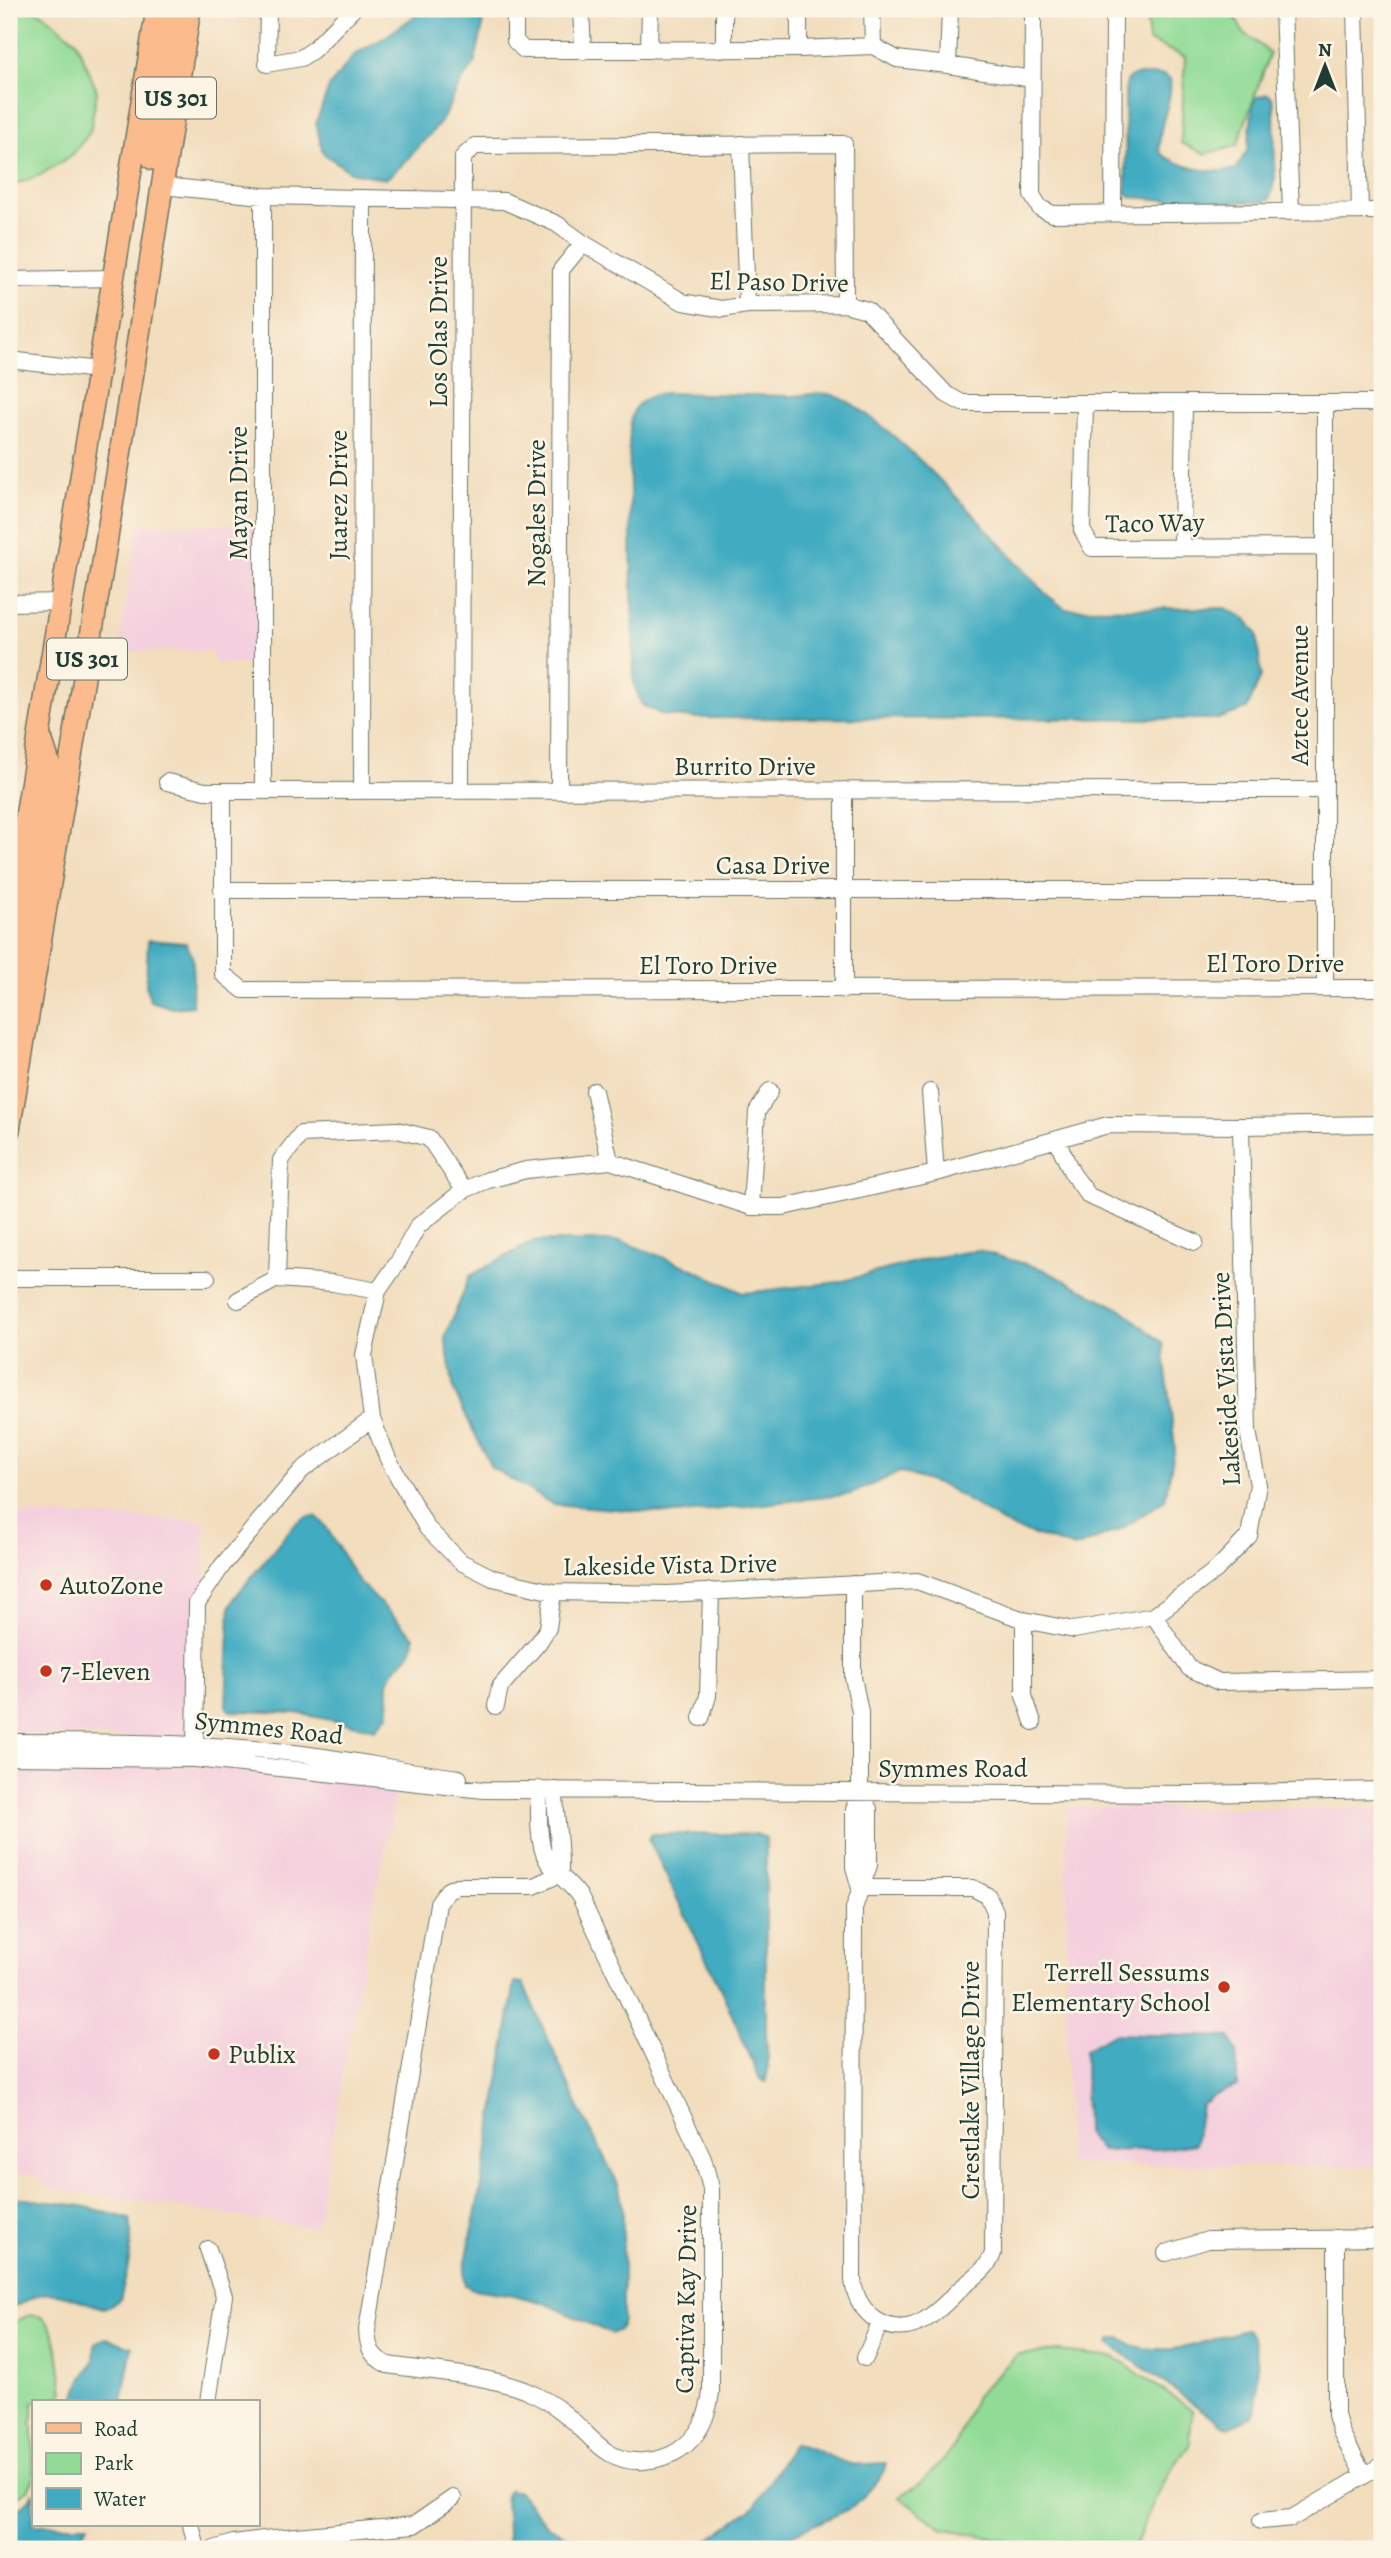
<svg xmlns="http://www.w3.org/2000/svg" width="1391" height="2558" font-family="Alegreya,serif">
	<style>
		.built { fill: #f4cfdd }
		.green { fill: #91db96; stroke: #588c65; stroke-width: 2 }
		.water { fill: #41abc1; stroke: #30747a; stroke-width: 2 }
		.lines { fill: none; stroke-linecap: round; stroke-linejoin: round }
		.minor-casing { stroke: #697564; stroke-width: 18 }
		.major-casing { stroke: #697564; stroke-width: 24 }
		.minor { stroke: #fff; stroke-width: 16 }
		.major { stroke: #fbbb8d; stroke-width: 21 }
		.poi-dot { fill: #c8321e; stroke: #fcf5e5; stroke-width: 2.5 }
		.labels { text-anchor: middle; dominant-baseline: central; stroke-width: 5; stroke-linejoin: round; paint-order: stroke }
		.shield { fill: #fcf5e5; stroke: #617469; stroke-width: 2 }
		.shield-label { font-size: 24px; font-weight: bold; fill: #1f3d34 }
		.street-label { font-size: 26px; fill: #1f3d34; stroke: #fcf5e5 }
		.poi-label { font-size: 26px; fill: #1f3d34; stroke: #fcf5e5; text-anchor: start }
	</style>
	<rect width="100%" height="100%" fill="#fcf5e5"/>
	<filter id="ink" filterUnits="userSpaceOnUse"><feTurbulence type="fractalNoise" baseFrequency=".0143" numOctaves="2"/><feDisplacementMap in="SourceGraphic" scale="14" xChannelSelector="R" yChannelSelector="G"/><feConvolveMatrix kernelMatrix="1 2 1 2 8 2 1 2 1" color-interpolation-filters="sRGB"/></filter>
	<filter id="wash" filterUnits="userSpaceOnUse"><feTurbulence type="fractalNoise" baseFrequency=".00686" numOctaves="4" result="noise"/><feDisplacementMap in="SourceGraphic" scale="28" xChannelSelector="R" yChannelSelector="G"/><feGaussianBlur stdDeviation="1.57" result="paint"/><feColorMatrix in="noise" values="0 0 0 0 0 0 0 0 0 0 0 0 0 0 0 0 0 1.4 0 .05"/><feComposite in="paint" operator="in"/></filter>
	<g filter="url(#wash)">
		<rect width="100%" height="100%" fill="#f2ddbd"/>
		<path class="built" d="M138,524L257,525V665L216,663L210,651H118Z
			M9,1514L204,1520L205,1580L190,1738L9,1735Z
			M9,1763L168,1764L301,1776L397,1789L373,1906L316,2228L44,2187L39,2177L9,2171Z
			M1066,1807L1382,1809V2167L1067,2164Z"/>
		<path class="green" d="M9,9H31L44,14L76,41L97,91L90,132L72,155L40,175L9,187Z
			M1146,9H1232L1242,31L1270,53L1237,146L1205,154L1181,143L1185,57L1149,41Z
			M29,2315C33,2316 37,2315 41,2317C59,2326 60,2373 64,2391L55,2402H33V2417L31,2424L33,2428V2479L28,2490L9,2501V2325Z
			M1059,2351L1114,2357L1192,2410L1190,2444L1169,2473L1149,2512L1134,2549H1026L1001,2539L941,2528L899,2497L922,2482L955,2446L975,2396L1017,2355Z"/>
		<path class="water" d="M425,9H481L483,26L474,65L461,82L441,122L402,165L386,179L350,172L323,153L316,123L329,87L355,54L385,37Z
			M1136,75H1164L1170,79C1173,104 1156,127 1160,153C1179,167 1213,175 1236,169L1248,149L1253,103L1257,97L1267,94L1272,97L1274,105L1275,179L1270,199L1261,202H1191L1132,197L1126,193L1125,90L1128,79Z
			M662,393C705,394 748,395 790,396C802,396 816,392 828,394C878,402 1007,552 1046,594L1065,609L1226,608L1246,619L1257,634L1261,676L1247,709L1218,719L693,718L663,715L642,705L634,685L629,443C631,413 630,401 662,393Z
			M148,940L186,943L193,959L192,1006L172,1008L150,1001L146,985Z
			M534,1241H621L693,1269L743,1293L839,1282L930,1258L978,1250L1042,1269L1121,1309L1163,1343L1175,1448L1165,1500L1123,1528L1075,1548L1010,1527L946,1487L900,1472L851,1494L676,1514L552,1504L491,1467L454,1391L445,1337L470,1276Z
			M316,1516L325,1525L358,1581L414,1637C414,1660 395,1662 389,1679C386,1688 389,1704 389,1713L375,1729L296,1713L231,1711L226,1706L230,1608L235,1597L295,1524L306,1517Z
			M651,1834H756L766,1838V2032C766,2048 771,2068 765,2082L760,2079L722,1992L649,1840Z
			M515,1982L523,1983L577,2104L619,2186L623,2211V2321L619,2330L611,2334L545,2303L509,2294L473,2289L465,2285L464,2272L487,2155Z
			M1113,2034L1230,2037L1237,2053V2086L1213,2096L1201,2105L1195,2144L1160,2149L1101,2151L1086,2133L1085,2050Z
			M9,2197L83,2206L130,2219C134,2247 127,2273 120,2300L104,2308C84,2303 59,2289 39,2295C27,2298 22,2307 9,2306Z
			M1247,2330C1262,2341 1257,2391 1256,2409L1253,2416L1229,2427L1223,2425L1109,2343L1112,2338H1120C1128,2345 1134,2346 1145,2348C1187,2354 1208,2338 1247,2330Z
			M106,2338L132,2347L122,2402H74L81,2381L94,2361L95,2343Z
			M793,2444C815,2446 831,2460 852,2464C862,2466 875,2463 886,2463L884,2471L867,2493L848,2510L759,2549H672L705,2542L755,2506Z
			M508,2490L519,2492L547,2526L594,2549H508L505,2500Z
			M33,2492V2525H88L84,2531L62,2549H9V2519L30,2499Z"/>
	</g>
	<g filter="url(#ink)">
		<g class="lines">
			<defs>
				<path id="minor" d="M268,9L267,64L301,58L313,50L353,9
					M515,9V41L524,50L799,49L873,46
					M581,9L583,51
					M872,9L873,46
					M1033,9L1032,195L1040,208L1053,214L1382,211
					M1283,9L1291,211
					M1355,9L1360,211
					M873,46L897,59L948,65L1032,79
					M724,48V9
					M799,49V9
					M649,50L650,9
					M948,65L950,9
					M741,144L747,305
					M162,186L263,196L504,201L557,224L583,243L683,302L722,309L747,305L845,304L867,310L946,394L962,403H1382
					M263,196V791
					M1113,212L1114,9
					M9,280L113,278
					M9,360L98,370
					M1085,403L1082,530L1092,548L1323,547
					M1325,403V987
					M1182,546L1184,403
					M9,603L62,602
					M167,782L205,791L1324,790
					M844,790V990
					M223,791V974L243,990L1382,988
					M362,791L363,200
					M461,791L463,157L475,146L844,144L845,304
					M559,791L561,270L583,243
					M222,890H1325
					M594,1091L610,1161
					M930,1092L936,1173
					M1108,1125L1241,1126L1248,1431L1258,1485L1249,1536L1216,1570L1154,1616L1074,1630L1024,1620L917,1581L667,1594L553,1592L493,1578L461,1562L427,1528L388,1459L372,1419L364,1355L378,1291L398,1262L418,1226L464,1190L488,1180L526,1170L610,1161L751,1207H783L936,1173Z
					M1241,1126L1382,1124
					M1057,1140L1072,1173L1089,1196L1195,1242
					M751,1207L757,1112L770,1091
					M9,1278H207
					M277,1279L281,1160L301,1134L397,1130L429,1138L464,1190
					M238,1300L277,1279L333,1283L378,1291
					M853,1584V1677L860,1712V1792L854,1809V1867L860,1888
					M1154,1616L1189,1668L1219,1682L1382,1679
					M1024,1620V1696L1033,1722
					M496,1706L500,1687L539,1642L548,1628L553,1592
					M701,1718L708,1696L711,1591
					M9,1742C101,1742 193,1742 285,1752C343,1758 401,1771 459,1778
					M195,1754L197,1603L222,1566L302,1470L372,1419
					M9,1757L195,1759L484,1790L1197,1794L1382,1790
					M539,1789C539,1808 537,1844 547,1860C554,1873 570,1882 580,1897L703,2159L711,2188V2392C708,2416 700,2436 679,2450C669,2457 657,2460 644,2461C606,2464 591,2435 565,2414C553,2404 539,2396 524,2390C481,2374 432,2372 388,2365C371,2357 368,2348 367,2330L438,1904L448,1890L457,1886H534L560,1874
					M555,1790C555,1818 561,1846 560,1874
					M860,1888H973L988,1896L995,1911L993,2253C988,2269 973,2278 960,2289C949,2300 937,2313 923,2321C890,2340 856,2314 853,2280L854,1908L869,1865V1809L860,1792
					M1336,2238V2415L1341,2432L1364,2475
					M208,2249L224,2296L208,2402
					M1166,2253L1208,2240L1382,2238
					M865,2358L880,2323
					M1261,2521L1292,2518L1382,2465
					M191,2525L197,2549
					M214,2549L234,2543L264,2539L414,2525L453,2498"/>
				<path id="major" d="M153,159L173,9
					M9,921L157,9
					M9,1030L51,769L42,741
					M9,1130L101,576L190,9"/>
			</defs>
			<use href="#minor" class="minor-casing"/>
			<use href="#major" class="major-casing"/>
			<use href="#minor" class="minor"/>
			<use href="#major" class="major"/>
		</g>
	</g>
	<g class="poi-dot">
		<circle cx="46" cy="1585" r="7"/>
		<circle cx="46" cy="1671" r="7"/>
		<circle cx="1224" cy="1987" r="7"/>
		<circle cx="214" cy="2054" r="7"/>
	</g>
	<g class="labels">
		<g class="shield">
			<rect x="136" y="77.5" width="80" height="41" rx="5"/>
			<rect x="47" y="638.5" width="80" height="41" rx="5"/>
		</g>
		<g class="shield-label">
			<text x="176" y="98">US 301</text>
			<text x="87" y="659">US 301</text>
		</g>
		<g class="street-label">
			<text transform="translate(779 282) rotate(1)">El Paso Drive</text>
			<text transform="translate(438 332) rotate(-90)">Los Olas Drive</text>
			<text transform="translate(238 493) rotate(-90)">Mayan Drive</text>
			<text transform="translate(338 495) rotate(-90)">Juarez Drive</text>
			<text transform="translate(536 513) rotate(-90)">Nogales Drive</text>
			<text transform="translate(1155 523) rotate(-1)">Taco Way</text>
			<text transform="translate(1299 695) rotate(-90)">Aztec Avenue</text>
			<text x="745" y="766">Burrito Drive</text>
			<text x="773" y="865">Casa Drive</text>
			<text x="1275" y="963">El Toro Drive</text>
			<text x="708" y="965">El Toro Drive</text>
			<text transform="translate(1226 1379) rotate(-93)">Lakeside Vista Drive</text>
			<text transform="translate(670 1565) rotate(-1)">Lakeside Vista Drive</text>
			<text transform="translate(269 1728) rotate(6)">Symmes Road</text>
			<text x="953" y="1768">Symmes Road</text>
			<text transform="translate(970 2080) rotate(-90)">Crestlake Village Drive</text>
			<text transform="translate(686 2299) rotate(-89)">Captiva Kay Drive</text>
		</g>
		<g class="poi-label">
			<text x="60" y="1585">AutoZone</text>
			<text x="60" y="1671">7-Eleven</text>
			<text x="1210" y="1972" text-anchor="end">Terrell Sessums<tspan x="1210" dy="30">Elementary School</tspan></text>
			<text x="228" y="2054">Publix</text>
		</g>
	</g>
	<rect width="1391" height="2558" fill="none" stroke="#fcf5e5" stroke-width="35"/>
	<rect x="32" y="2400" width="228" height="126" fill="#fcf5e5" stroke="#a4ab9e" stroke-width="2"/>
	<rect x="46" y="2423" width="35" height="10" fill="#fbbb8d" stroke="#a4ab9e" stroke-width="2"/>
	<text x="94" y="2436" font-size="21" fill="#1f3d34">Road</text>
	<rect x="46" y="2453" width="35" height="21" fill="#91db96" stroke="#a4ab9e" stroke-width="2"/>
	<text x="94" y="2470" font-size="21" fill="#1f3d34">Park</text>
	<rect x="46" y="2488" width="35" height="21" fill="#41abc1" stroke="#a4ab9e" stroke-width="2"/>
	<text x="94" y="2506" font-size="21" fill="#1f3d34">Water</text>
	<g transform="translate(1325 66)" stroke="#fcf5e5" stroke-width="5" paint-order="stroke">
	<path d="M0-5L12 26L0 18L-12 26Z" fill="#1f3d34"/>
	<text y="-10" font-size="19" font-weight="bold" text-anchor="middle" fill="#1f3d34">N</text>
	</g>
</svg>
